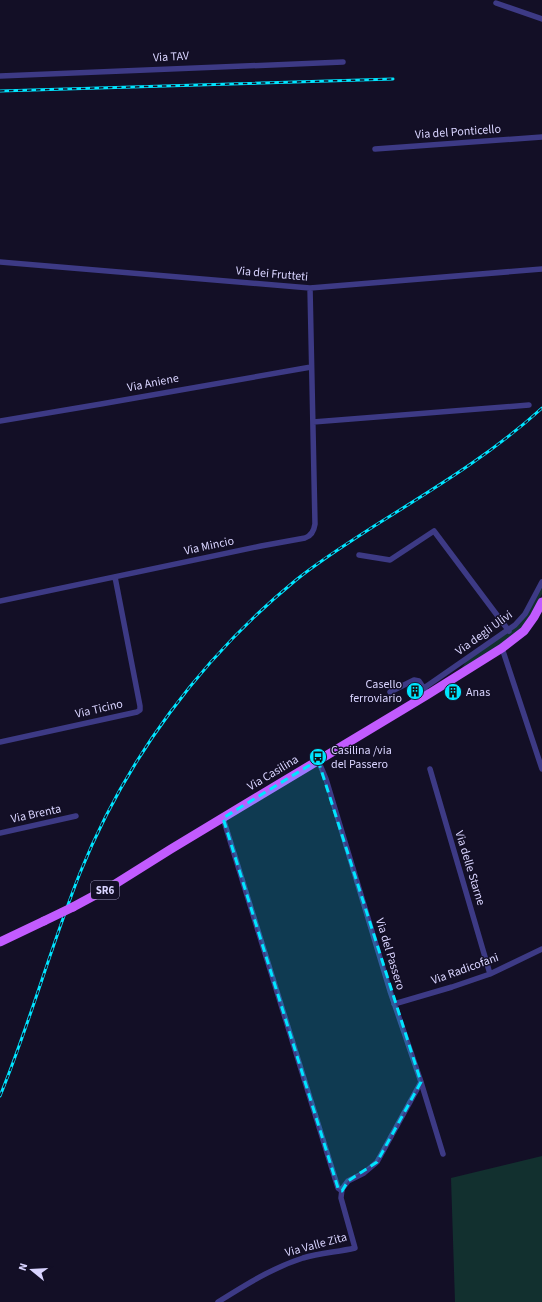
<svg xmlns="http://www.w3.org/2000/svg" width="542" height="1302" font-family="'Source Sans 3',sans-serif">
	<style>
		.green { fill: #12302f }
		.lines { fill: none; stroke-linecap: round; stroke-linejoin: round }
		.street { stroke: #3d3a85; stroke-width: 5.5 }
		.primary { stroke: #c25bff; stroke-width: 9 }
		.rail-casing { stroke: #00e5ff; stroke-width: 3 }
		.rail { stroke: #130f26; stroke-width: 1.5; stroke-dasharray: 4.5; stroke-linecap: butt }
		.primary-bridge { stroke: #c25bff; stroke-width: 9 }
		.marked { fill: #00e5ff; fill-opacity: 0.2; stroke: #00e5ff; stroke-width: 3; stroke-dasharray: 8 5; stroke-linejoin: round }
		.labels { text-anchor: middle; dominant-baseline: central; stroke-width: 3; stroke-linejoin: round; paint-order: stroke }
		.shield { fill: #130f26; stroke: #9e99be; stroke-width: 1 }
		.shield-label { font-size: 11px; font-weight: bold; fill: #d9d4ff }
		.street-label { font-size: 12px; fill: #d9d4ff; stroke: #130f26 }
		.poi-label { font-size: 12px; fill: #d9d4ff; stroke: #130f26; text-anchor: start }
	</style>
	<rect width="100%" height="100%" fill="#130f26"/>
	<path class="green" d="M542,585V594L528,620L516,634L460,671L466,661L509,632Z
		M542,1156V1302H455L451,1178Z"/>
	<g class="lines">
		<path class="street" d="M496,3L542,19
			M0,76L343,62
			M375,149L542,137
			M0,262L310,288L542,269
			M0,421L101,404L311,367
			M313,422L529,405
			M359,555L390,560L434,531L509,631
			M0,601L261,546L305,538C311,536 314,531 315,524L310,288
			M502,648L542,769
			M424,688L515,625L525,614L542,582
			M390,692L414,680L419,681L425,690
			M0,742L137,712L140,710V706L115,577
			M318,760L326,779L390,991L421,1082L443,1154
			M430,769L490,974
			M223,818L338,1188L342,1191
			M0,833L76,816
			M394,1004L452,987L490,974L542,949
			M218,1302C245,1285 272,1268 303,1258C320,1253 338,1252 355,1248L341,1198L342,1189L348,1181L364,1173L377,1162L421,1082"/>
		<path class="primary" d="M73,907L112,886L171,849L427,695L502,648L524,631L534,617L542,602
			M0,942L44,921"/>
		<defs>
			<path id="rail" d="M0,91L393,79
				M0,1096C30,1023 51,946 80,873C126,759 201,658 296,580C322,559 351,541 379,523C435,488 493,453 542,408"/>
		</defs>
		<use href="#rail" class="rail-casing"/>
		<use href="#rail" class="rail"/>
		<path class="primary-bridge" d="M44,921L73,907"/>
	</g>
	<path class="marked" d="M318,760L421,1082L377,1162L348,1181L342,1191L338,1188L223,818Z"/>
	<defs>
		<symbol id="building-disc" viewBox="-11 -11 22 22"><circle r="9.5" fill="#00e5ff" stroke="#130f26"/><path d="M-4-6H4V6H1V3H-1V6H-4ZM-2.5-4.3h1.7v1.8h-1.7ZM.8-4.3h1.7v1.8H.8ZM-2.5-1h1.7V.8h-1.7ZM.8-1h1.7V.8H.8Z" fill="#111"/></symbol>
		<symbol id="bus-disc" viewBox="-11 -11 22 22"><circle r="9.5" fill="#00e5ff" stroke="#130f26"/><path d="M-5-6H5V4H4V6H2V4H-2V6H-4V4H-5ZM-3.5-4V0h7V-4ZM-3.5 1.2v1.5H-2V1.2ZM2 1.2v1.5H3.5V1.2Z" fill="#111"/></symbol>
	</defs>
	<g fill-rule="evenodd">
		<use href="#building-disc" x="405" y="681" width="20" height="20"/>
		<use href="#building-disc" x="443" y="682" width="20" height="20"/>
		<use href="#bus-disc" x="308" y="747" width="20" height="20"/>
	</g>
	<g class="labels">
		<rect class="shield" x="91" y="881" width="28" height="18" rx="3"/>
		<g class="shield-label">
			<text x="105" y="890">SR6</text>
		</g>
		<g class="street-label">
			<text transform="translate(171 57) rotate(-3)">Via TAV</text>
			<text transform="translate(458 132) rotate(-4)">Via del Ponticello</text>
			<text transform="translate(272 274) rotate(5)">Via dei Frutteti</text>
			<text transform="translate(153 383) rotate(-11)">Via Aniene</text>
			<text transform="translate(209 546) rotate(-12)">Via Mincio</text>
			<text transform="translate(484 633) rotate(-36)">Via degli Ulivi</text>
			<text transform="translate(99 709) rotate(-13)">Via Ticino</text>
			<text transform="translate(273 773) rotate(-31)">Via Casilina</text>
			<text transform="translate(36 814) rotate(-12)">Via Brenta</text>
			<text transform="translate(470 868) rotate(73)">Via delle Starne</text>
			<text transform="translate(390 954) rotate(73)">Via del Passero</text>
			<text transform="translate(465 969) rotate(-20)">Via Radicofani</text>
			<text transform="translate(316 1245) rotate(-15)">Via Valle Zita</text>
		</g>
		<g class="poi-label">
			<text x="402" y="684" text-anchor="end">Casello<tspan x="402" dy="14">ferroviario</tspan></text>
			<text x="466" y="692">Anas</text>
			<text x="331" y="750">Casilina /via<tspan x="331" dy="14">del Passero</tspan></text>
		</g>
	</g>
	<g transform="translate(32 1270) rotate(288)" stroke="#130f26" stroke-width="3" paint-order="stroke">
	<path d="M0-3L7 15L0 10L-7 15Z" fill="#d9d4ff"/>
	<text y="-6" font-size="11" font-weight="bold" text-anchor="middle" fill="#d9d4ff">N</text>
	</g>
</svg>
